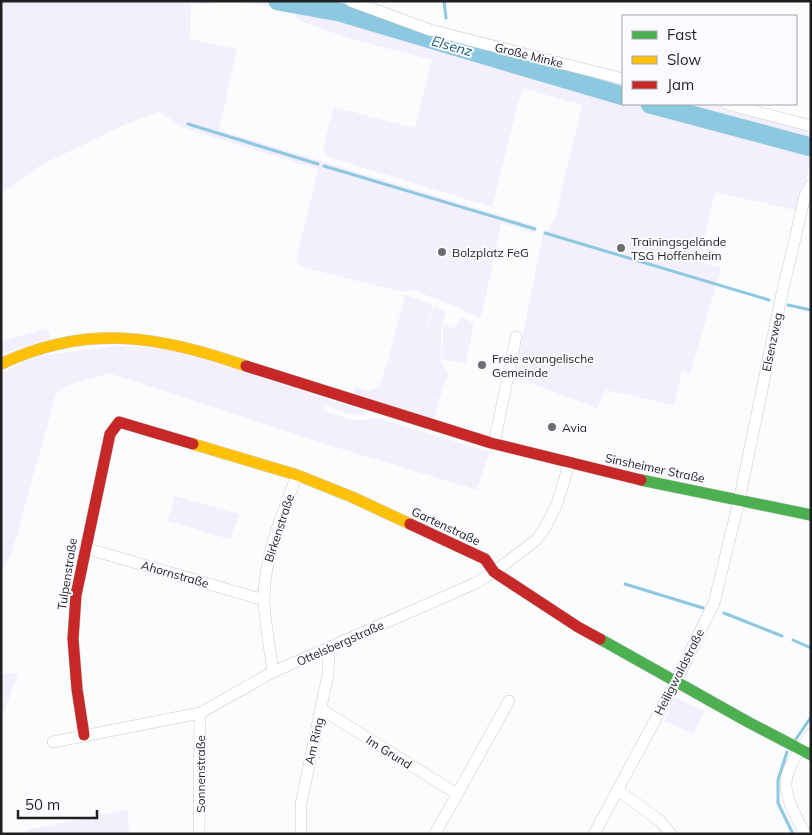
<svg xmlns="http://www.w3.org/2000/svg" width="812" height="835" font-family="Mulish,sans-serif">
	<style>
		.green { fill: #f4effd }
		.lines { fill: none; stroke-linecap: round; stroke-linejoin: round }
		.stream { stroke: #8cc8df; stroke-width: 3 }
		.river { stroke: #8cc8df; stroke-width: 19 }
		.street-casing { stroke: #cacacc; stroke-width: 12 }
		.fast-casing { stroke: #cacacc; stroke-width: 12 }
		.slow-casing { stroke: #cacacc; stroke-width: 12 }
		.jam-casing { stroke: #cacacc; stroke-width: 12 }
		.street { stroke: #feffff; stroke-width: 11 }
		.fast { stroke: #4caf50; stroke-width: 11 }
		.slow { stroke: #ffc107; stroke-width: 11 }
		.jam { stroke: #c62828; stroke-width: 11 }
		.poi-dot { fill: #6c6d6f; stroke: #fafbff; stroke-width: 2 }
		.labels { text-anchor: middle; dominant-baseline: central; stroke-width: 4; stroke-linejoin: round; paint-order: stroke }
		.street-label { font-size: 12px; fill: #1f2022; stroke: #fafbff }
		.poi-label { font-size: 12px; fill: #1f2022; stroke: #fafbff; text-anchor: start }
		.water-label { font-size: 14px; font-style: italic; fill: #175c72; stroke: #fafbff }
	</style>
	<rect width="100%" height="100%" fill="#fbfcfe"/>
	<path class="green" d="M1,1H219L207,5L191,2L190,39L237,49L219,130L536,226L534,233L501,223L481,319L452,305L413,290L403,292L305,268L296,263L318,169L183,128L160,112L126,124L41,165L1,194Z
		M237,1H370L442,29L623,75V104H746L811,134V159L799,211L715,192L699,262L721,268L690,374L682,372L674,405L606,390L597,408L515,377L516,368L543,235L555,219L582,105L522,88L492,207L328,157L323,148L334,107L415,128L432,60L348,38L300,21L292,11Z
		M405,295L433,305L428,321L431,343L429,321L434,306L446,312L441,327V360H439L441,361L448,374L439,400L428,396L439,401L433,420L353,393L355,386L370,391L379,386L388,361Z
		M460,317L474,323L466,363L442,360L443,324L455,329Z
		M47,328L51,339L1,354V342Z
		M113,346L143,347L172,351L209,361L365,411L364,414H349L325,405L323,411L352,420L380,419L490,452L488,456L477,490L335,447L109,373L69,385L56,394L12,552L1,573V373L38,356Z
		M175,496L239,514L231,540L168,521Z
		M1,673H18L2,718L1,717Z
		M675,697L704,711L694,734L664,721Z
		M128,809L129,834H26L27,830Z"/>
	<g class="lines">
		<path class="stream" d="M444,1L446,18
			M188,124L318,164
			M324,166L535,229
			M545,233L769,300
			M788,305L811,310
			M625,584L703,608
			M724,613L782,636
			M793,640L811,648
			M796,739L811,717
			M787,752L778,780V803L793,834"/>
		<path class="river" d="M278,1L339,12L623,96
			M650,104L811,147"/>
		<defs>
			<path id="street" d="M351,1L430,30L623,79
				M727,104L811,126
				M494,444L516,337
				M85,548L264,600
				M273,672C270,649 265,624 264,600C264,556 282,515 297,475
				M321,709L457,794
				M53,742L200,713L273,672L476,583L494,572L536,540L545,528L557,504L569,464
				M618,790L660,821L671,834
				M199,834L200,713
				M301,834V804L328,674L329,648
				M435,834L509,701
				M594,834L676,681L714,603L739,501L781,298L805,196L811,185
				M805,834C798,820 787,802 786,786C785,768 801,748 811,734"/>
			<path id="fast" d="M641,480L811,515
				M600,639L748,722L811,755"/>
			<path id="slow" d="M1,364C89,323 158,336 246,366
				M193,444L297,475L352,497L410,524"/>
			<path id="jam" d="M246,366L491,443L641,480
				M410,524L485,559L494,572L578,627L600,639
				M84,735L77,689L73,639L76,595L110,434L119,422L193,444"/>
		</defs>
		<use href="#street" class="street-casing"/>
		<use href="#fast" class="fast-casing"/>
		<use href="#slow" class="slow-casing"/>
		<use href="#jam" class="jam-casing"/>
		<use href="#street" class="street"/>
		<use href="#fast" class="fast"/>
		<use href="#slow" class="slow"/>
		<use href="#jam" class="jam"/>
	</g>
	<g class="poi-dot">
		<circle cx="621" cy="248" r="5"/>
		<circle cx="442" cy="252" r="5"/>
		<circle cx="482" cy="365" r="5"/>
		<circle cx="552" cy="427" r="5"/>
	</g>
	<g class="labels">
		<g class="street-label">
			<text transform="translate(529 55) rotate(14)">Große Minke</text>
			<text transform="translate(772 342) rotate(-78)">Elsenzweg</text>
			<text transform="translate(655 468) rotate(12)">Sinsheimer Straße</text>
			<text transform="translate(446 526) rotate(25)">Gartenstraße</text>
			<text transform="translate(279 528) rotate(-72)">Birkenstraße</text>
			<text transform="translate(67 574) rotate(-81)">Tulpenstraße</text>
			<text transform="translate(175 574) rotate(16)">Ahornstraße</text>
			<text transform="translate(340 643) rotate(-24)">Ottelsbergstraße</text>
			<text transform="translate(679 672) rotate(-63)">Heiligwaldstraße</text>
			<text transform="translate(314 741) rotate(-77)">Am Ring</text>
			<text transform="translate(389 752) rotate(32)">Im Grund</text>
			<text transform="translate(200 774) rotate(-90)">Sonnenstraße</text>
		</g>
		<g class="poi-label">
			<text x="631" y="241">Trainingsgelände<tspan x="631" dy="14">TSG Hoffenheim</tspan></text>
			<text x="452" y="252">Bolzplatz FeG</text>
			<text x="492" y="358">Freie evangelische<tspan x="492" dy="14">Gemeinde</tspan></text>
			<text x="562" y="427">Avia</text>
		</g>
		<g class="water-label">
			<text transform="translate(452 46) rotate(16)">Elsenz</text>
		</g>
	</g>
	<rect width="812" height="835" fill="none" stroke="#1f2022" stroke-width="5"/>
	<rect x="622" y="15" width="175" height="90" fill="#fafbff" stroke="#a2a3a7"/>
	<rect x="632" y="31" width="25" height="8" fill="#4caf50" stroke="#a2a3a7"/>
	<text x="667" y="40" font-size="15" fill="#1f2022">Fast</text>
	<rect x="632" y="56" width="25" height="8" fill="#ffc107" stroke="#a2a3a7"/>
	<text x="667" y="65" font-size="15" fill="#1f2022">Slow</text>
	<rect x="632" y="81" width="25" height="8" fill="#c62828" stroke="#a2a3a7"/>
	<text x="667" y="90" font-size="15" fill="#1f2022">Jam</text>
	<path d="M18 810v8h79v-8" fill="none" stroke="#1f2022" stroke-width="2.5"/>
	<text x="25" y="810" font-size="15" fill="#1f2022" stroke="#fafbff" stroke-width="4" paint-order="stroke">50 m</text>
</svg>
